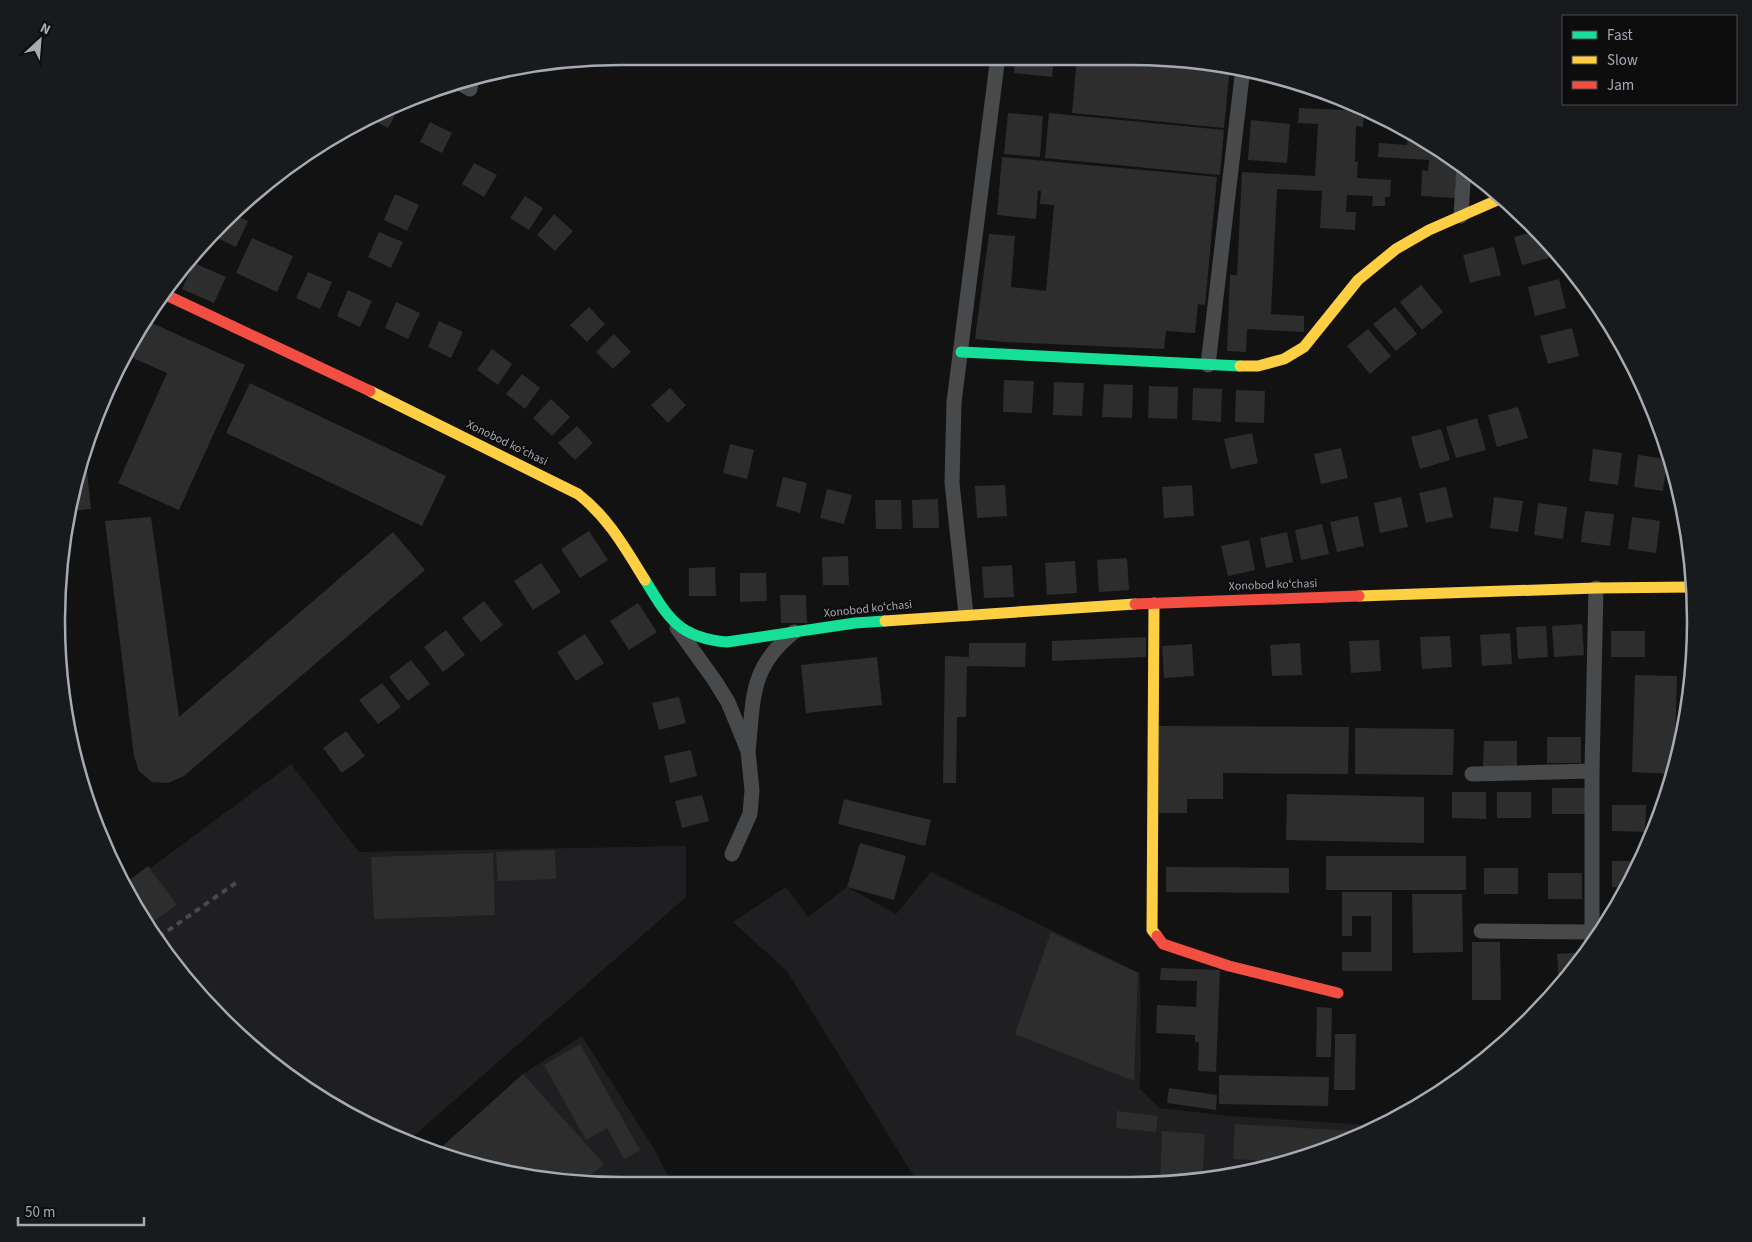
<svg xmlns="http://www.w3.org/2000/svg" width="1752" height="1242" font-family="'Source Sans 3',sans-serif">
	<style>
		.built { fill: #1f1f21 }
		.building { fill: #2d2d2e }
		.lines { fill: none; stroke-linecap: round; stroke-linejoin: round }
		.street { stroke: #47494b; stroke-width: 15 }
		.fast { stroke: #16e098; stroke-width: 11 }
		.slow { stroke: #ffcf43; stroke-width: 11 }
		.jam { stroke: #f24e42; stroke-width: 11 }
		.rail { stroke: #47494b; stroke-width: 4; stroke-dasharray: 6 5; stroke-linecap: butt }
		.labels { text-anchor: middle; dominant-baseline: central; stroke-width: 4; stroke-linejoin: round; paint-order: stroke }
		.street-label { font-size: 12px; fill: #a4abb3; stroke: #0d0d0e }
		.rim { fill: none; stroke: #a4abb3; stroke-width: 2.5 }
	</style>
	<rect width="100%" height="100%" fill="#121213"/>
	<path class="built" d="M291,764L359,852L686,846V897L408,1141L371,1128L277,1069L197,994L125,887Z
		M931,872L1140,973L1141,1069L1139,1088L1159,1108L1230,1116L1383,1126L1312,1156L1205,1181L918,1183L787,971L733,922L786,887L808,917L847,887L896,914Z
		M582,1036L653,1147L672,1184L584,1185L475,1167L436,1152L523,1074Z"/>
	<path class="building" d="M1015,56H1054L1052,77L1014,73Z
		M1077,56H1131L1230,66L1224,128L1072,113Z
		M395,106L399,108L388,128L367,117Z
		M1299,108L1364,111L1363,127L1356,126L1355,162H1358L1357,178L1391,180L1390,197H1385V206H1372L1373,196L1347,195L1346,212H1356L1355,230L1320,228L1322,191L1277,189L1271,314L1304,316V332L1247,329L1246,352L1227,351L1230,275H1237L1242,172L1315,176L1318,124L1298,123Z
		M1008,113L1043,116L1040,157L1004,154Z
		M1049,113L1224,130L1220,175L1045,158Z
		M1251,120L1290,124L1287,163L1248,160Z
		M430,122L452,133L442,153L420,142Z
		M1408,129L1457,161L1455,198L1421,196L1422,170L1428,171L1429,160L1378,157L1379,143L1407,145Z
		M1002,157L1217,177L1205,305L1198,304L1195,333L1166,331L1164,349L1005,342L975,339L989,234L1015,236L1011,287L1046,291L1054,205L1040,204L1041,191H1038L1036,219L997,215Z
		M474,163L497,175L484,197L462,184Z
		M395,194L419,205L407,231L384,220Z
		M525,196L543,208L529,230L510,218Z
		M554,214L573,231L555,251L537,235Z
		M235,215L248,221L236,247L213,236Z
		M1537,231L1549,243L1553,257L1522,265L1514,237Z
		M379,232L403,242L391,268L368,257Z
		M252,238L293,256L277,292L236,273Z
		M1494,247L1501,275L1470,283L1463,255Z
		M194,263L226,277L214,303L182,289Z
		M308,272L332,282L320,309L296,298Z
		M1559,279L1566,308L1535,316L1528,287Z
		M1421,285L1443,312L1422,330L1400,302Z
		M348,290L372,301L360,327L337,316Z
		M396,302L420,313L408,339L385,328Z
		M589,307L605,324L587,342L570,325Z
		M1395,307L1417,334L1396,351L1373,324Z
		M145,320L245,365L179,510L118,483L167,373L124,354L132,338Z
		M439,321L463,332L451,358L428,347Z
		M1572,328L1579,356L1548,364L1540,336Z
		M1368,329L1391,356L1370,374L1347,346Z
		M614,334L631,352L613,369L596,352Z
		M492,349L512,364L498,385L477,370Z
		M522,374L540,388L525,409L506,394Z
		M1004,380L1034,381L1032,413L1003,412Z
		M1054,382L1084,383L1082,416L1053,415Z
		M250,383L446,476L422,526L226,433Z
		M1104,384L1133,385L1132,418L1102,417Z
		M1149,386L1178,387L1177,419L1148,418Z
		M670,388L686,405L668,423L651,405Z
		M1193,388L1222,389L1221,422L1192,420Z
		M1236,390L1265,391L1264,423L1235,422Z
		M551,399L570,417L552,436L533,418Z
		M1518,407L1528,438L1497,447L1488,415Z
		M1477,418L1486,450L1456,458L1446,427Z
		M577,426L593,443L575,460L558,443Z
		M1441,429L1450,460L1420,469L1411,437Z
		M1252,433L1258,463L1231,469L1224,439Z
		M730,444L754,450L747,479L723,473Z
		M1341,448L1348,478L1321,484L1314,454Z
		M1593,449L1622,453L1618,485L1589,481Z
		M1638,455L1667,459L1663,491L1634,487Z
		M81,471H87L91,509L71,511Z
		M783,477L807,483L800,513L776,506Z
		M1005,485L1007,516L977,518L975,486Z
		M1192,485L1194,516L1164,518L1162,487Z
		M1446,487L1453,517L1426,523L1419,493Z
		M827,489L852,495L844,524L820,518Z
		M1401,497L1408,527L1380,533L1374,503Z
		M1494,497L1523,501L1518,532L1490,528Z
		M938,499L939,528H913L912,500Z
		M875,500H901L902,529H876Z
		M1538,503L1567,507L1563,539L1534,535Z
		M1585,511L1614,514L1610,546L1581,542Z
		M1358,516L1364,546L1337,552L1330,522Z
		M151,517L179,717L393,532L425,570L184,776L168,783L152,782L139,771L134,756L105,521Z
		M1632,517L1660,521L1656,553L1628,549Z
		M1322,524L1329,554L1301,560L1295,530Z
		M589,531L608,560L580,578L561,549Z
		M1687,531L1691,547V558L1684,556Z
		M1287,532L1293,562L1266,568L1260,538Z
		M1249,540L1255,570L1228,576L1221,546Z
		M848,556L849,585H823L822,557Z
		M1127,558L1129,590L1099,592L1097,560Z
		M1075,561L1077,593L1047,595L1045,563Z
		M541,563L561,592L533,610L514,581Z
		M1012,565L1014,597L984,598L982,567Z
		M715,567L716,596H689V568Z
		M740,573H766L767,601L740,602Z
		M780,595H806L807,623H781Z
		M484,601L503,625L481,642L462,618Z
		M638,603L657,632L629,650L610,621Z
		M1582,624L1584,655L1554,657L1552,626Z
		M1546,626L1548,657L1518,659L1516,627Z
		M446,630L465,655L443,672L424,647Z
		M1611,631H1645V657H1611Z
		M1510,633L1512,664L1482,666L1480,635Z
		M585,634L604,663L576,681L557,652Z
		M1450,636L1452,667L1422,669L1420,637Z
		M1146,637V657L1052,661V641Z
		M1379,640L1381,671L1351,673L1349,641Z
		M969,643H1026L1025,667L967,666L966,717H957L956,783H943L945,656L969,657Z
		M1300,643L1302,675L1272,676L1270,645Z
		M1192,644L1194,676L1164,678L1162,646Z
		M877,657L882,705L806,713L801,665Z
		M411,660L430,684L408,701L389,677Z
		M1635,675L1677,676L1674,774L1632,772Z
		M382,683L401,707L378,724L359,700Z
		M679,697L686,723L659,730L652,703Z
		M1159,726L1349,727L1348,774L1223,773V799H1187V813H1159Z
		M1355,728L1454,729L1453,775L1355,774Z
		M346,731L365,756L342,773L323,748Z
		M1547,737H1581V763H1547Z
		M1484,741H1517V767H1483Z
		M691,750L697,776L670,783L664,756Z
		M1552,788H1586V814H1552Z
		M1452,792H1486V819L1452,818Z
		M1497,792H1531V818H1497Z
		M1287,794L1424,797V843L1286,840Z
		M702,795L709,821L682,828L675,801Z
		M844,799L931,820L925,846L838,824Z
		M1612,805H1646L1645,832L1612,831Z
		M860,843L906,856L894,900L847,887Z
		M555,850L556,879L498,881L496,852Z
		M493,853L495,915L374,919L371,857Z
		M1326,856H1466V890H1326Z
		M1612,861H1641L1638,871L1627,888L1612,887Z
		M148,866L177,905L150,924L124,884Z
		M1166,867L1289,868V893L1166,892Z
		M1484,868H1518V894H1484Z
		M1548,873H1582V899H1548Z
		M1342,892H1392V971H1342V952H1371V916H1352V936H1342Z
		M1412,894H1462L1463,952L1413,953Z
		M1051,932L1138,973L1134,1081L1015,1034Z
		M1472,942H1500L1501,1000H1472Z
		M1587,952L1579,965L1559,985L1557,954Z
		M1161,968L1220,970L1216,1072L1198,1071L1199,1042H1195V1035L1156,1033L1157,1005L1196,1007L1197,981L1160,980Z
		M1317,1007L1332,1008L1331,1057H1316Z
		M1335,1034H1356L1355,1090H1334Z
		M580,1044L640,1150L624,1159L607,1128L586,1140L544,1065Z
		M523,1074L604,1164L582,1184L475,1167L436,1152Z
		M1219,1075L1329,1077L1328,1106L1219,1104Z
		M1169,1088L1217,1095L1216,1110L1167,1103Z
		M1117,1111L1158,1116L1156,1132L1116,1128Z
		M1235,1124L1371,1132L1312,1156L1285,1162L1233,1159Z
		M1162,1131L1205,1134L1202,1181H1160Z"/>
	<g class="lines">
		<path class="street" d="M458,82L470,89L472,77
			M1461,216L1464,166
			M1208,365L1243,68
			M966,614L952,483L954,402L998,56
			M677,628L715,681L728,702L748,751C754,698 749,668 794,632
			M1472,774L1592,771
			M732,854L750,814L752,790L748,751
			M1481,931L1592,932
			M1592,944V771L1596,588"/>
		<path class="fast" d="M961,352L1240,366
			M645,580C668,618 679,638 727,642L855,623L885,621"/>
		<path class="slow" d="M1240,366H1258L1284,359L1304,347L1358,280L1396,249L1429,230L1502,198
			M370,391L578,494C608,517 625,548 645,580
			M1359,596L1596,588L1692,587
			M1154,603L1152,930L1157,936
			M885,621L1135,604"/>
		<path class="jam" d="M164,294L370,391
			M1135,604L1359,596
			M1157,936L1163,944L1229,966L1338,993"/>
		<path class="rail" d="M159,937L237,882"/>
	</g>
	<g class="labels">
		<g class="street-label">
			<text transform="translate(507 443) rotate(26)">Xonobod koʻchasi</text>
			<text transform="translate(1273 585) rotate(-2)">Xonobod koʻchasi</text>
			<text transform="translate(868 609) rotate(-6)">Xonobod koʻchasi</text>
		</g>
	</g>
	<path d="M0 0H1752V1242H0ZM621 65H1131A556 556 0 0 1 1687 621V621A556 556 0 0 1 1131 1177H621A556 556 0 0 1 65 621V621A556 556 0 0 1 621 65Z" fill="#191a1b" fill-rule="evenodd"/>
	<path class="rim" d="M621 65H1131A556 556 0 0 1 1687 621V621A556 556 0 0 1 1131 1177H621A556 556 0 0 1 65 621V621A556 556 0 0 1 621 65Z"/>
	<rect x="1562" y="15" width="175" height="90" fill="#0d0d0e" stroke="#494c50"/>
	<rect x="1572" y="31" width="25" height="8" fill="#16e098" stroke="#494c50"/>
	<text x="1607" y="40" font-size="15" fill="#a4abb3">Fast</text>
	<rect x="1572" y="56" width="25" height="8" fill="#ffcf43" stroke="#494c50"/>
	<text x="1607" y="65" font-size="15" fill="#a4abb3">Slow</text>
	<rect x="1572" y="81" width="25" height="8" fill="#f24e42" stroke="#494c50"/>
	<text x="1607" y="90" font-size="15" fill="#a4abb3">Jam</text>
	<g transform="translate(40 40) rotate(26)" stroke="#0d0d0e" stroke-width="4" paint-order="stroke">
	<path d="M0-4L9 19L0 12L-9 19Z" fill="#a4abb3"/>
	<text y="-8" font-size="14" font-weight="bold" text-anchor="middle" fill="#a4abb3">N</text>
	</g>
	<path d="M18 1217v8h126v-8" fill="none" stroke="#a4abb3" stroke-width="2.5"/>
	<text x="25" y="1217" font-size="15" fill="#a4abb3" stroke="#0d0d0e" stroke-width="4" paint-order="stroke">50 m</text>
</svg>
